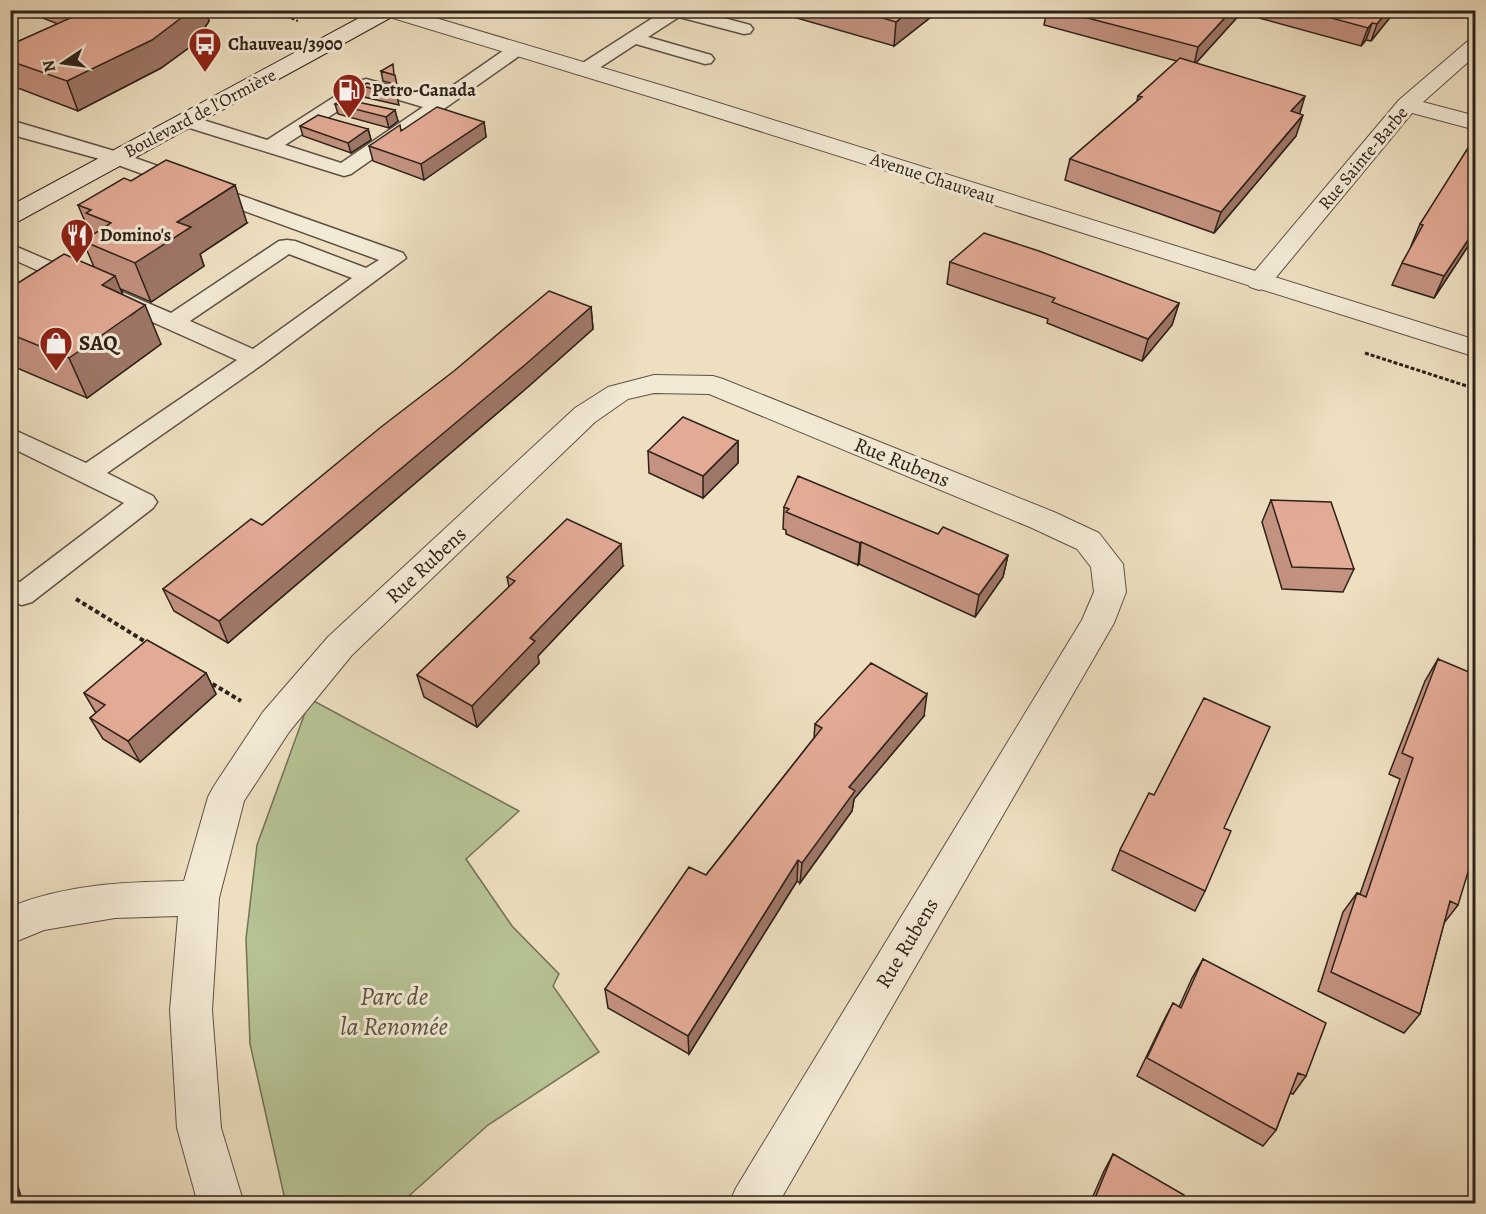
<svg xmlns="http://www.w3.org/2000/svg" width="1486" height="1214" font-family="Alegreya,serif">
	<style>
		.green { fill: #b6c294; stroke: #727257; stroke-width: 1.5 }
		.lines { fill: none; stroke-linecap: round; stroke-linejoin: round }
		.service-casing { stroke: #5e5144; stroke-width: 3 }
		.minor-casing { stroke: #5e5144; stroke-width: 2 }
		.tertiary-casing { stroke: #5e5144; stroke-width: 2 }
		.secondary-casing { stroke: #2e221a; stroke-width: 2 }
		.path-far2 { stroke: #2e221a; stroke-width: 2; stroke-dasharray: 3 2; stroke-linecap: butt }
		.path-far1 { stroke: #2e221a; stroke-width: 3; stroke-dasharray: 4 2; stroke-linecap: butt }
		.path { stroke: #2e221a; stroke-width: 4; stroke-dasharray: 4.5 3; stroke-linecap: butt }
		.service { fill: #f3ead6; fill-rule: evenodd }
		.minor { fill: #f3ead6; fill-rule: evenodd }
		.tertiary { fill: #f3ead6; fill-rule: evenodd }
		.secondary { fill: #f3ead6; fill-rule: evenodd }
		.wall { fill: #c39280; stroke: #2e221a; stroke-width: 1.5 }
		.shaded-wall { fill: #9f7768; stroke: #2e221a; stroke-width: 1.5 }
		.building { fill: #e3aa95; stroke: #2e221a; stroke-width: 1.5 }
		.labels { text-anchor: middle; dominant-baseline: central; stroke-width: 6; stroke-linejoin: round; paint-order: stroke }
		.far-poi-label { font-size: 18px; font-weight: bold; fill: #2e221a; stroke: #f3ead6; text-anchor: start }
		.far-street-label { font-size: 18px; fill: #2e221a; stroke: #f3ead6 }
		.poi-label { font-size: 21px; font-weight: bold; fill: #2e221a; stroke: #f3ead6; text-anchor: start }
		.street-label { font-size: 21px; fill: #2e221a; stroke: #f3ead6 }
		.near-park-label { font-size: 26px; font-style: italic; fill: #57523f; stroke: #f3ead6 }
	</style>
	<rect width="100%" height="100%" fill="#eddfc0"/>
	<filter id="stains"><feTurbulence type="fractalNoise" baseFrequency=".00333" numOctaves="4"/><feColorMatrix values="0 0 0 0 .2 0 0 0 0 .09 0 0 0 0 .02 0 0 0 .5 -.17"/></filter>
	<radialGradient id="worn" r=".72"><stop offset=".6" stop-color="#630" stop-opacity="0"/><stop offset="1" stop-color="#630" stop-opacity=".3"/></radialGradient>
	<path class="green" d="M310,699L519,811L466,859L512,926L559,974L553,986L599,1052L488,1125L401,1203L286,1204L250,1044L246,939L257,845Z"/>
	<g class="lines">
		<defs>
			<path id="service" d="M665,10H694L750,25L753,29L750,33L744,34L679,17L648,37L711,55L714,59L711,63L705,64L636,44L590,74H578L575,70L578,66Z
				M516,45L522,46L525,50L522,54L351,174L344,176L180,125L177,121L180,117L187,115L267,140L359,81L366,79L435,98L510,46ZM369,91L423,107L341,163L285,145Z
				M10,120L121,153L403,253L406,258L263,364L107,473L153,496L157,502L153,508L32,602L22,605L10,602V579L20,582L124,503L10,447V428L86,463L237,360L10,258V244L171,313L279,241L287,240L295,241L366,268L379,260L107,161L20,137L10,133ZM289,254L352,278L253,349L190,321Z"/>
			<path id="minor" d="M1476,38V55L1423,102L1476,116V130L1412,113L1268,287L1259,290L1250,287L1246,282L1250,277L1399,100L1469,40Z
				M654,375L713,376L723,379L1054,512L1099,533L1123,564L1126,592L1114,623L778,1204H729L736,1188L1082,620L1094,592L1091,567L1077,549L1032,528L709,394L654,393L628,399L595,422L352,655L289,732L244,801L219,898L212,1010L221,1128L244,1204H198L177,1128L170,1010L178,916L115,918L44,930L10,944V907C66,884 125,882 184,881L208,797L214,786L263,712L328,637L575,408L608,387Z"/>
			<path id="tertiary" d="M409,10L687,93L1476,340V357L671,103L383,15L380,11Z"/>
			<path id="secondary" d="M374,10H399L397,14L350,40L19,221L10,223V206Z"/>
		</defs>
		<use href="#service" class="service-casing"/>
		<use href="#minor" class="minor-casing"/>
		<use href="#tertiary" class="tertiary-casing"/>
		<use href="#secondary" class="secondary-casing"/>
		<path class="path-far2" d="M268,10L298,21"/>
		<path class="path-far1" d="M1365,353L1476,389"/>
		<path class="path" d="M76,599L149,644
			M206,680L241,701"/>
		<use href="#service" class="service"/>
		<use href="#minor" class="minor"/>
		<use href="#tertiary" class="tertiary"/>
		<use href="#secondary" class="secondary"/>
	</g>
	<path class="wall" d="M38,10H206L209,21L194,44L161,68L78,111L10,85V45L58,24L40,17Z
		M769,10H937L936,13L894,46Z
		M1047,10H1396L1371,41L1366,40L1361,46L1241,13L1196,63L1299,114L1296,136L1214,233L1065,180L1070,159L1137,101L1138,96L1177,61L1044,25Z
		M381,71L395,75L397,85L383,81Z
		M361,86L396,92L399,105L364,97Z
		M343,99L398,121L389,128L338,114L335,104Z
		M484,122L486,137L424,180L373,161L369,146L401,130Z
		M300,126L368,129L371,140L351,153L303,136Z
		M1476,141V234L1434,298L1392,285L1402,263L1412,246H1411L1420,224Z
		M78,205L247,223L200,254L204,266L151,302L121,289L123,295L161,344L87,398L10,365V288L94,267L83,241L91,236Z
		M950,262L1179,303L1172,325L1142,361L1047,323L1048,319L947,284Z
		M591,307L593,329L529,386L228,643L174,611L163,589L262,525Z
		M738,441V463L703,498L649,473L648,451Z
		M1271,500L1354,569L1343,592L1282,589L1262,522Z
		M784,507L938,534L1008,555L1003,577L975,617L859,564L858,565L786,534V530L783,529Z
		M623,566L538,656L539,663L477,727L424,697L417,675L509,587L507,577Z
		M1438,659L1458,905L1444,923L1420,1014L1404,1033L1318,991L1343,912L1357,893L1360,894L1400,779L1389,774L1425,681Z
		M206,673L216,694L140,762L103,739L90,718L96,713L84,693Z
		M924,716L854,799L852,811L800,883L797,881L689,1054L608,1008L605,989L706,875L814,738L815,724Z
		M1154,795L1224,828L1205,891L1195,911L1112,870L1120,850Z
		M1203,959L1306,1076L1293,1094L1290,1093L1276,1130L1263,1146L1137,1076L1163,1022L1173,1003L1179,1007L1192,978Z
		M1113,1154L1180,1201L1184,1203H1090L1104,1171Z"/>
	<path class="shaded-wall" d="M188,10H206L209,21L194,44L161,68L78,111L67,81Z
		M911,10H937L936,13L894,46L896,22Z
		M1232,10H1242L1241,13L1194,65L1198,47Z
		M1388,10H1396L1371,41L1377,24Z
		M1372,23L1366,40L1361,46L1368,28Z
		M1305,96L1299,116L1291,111Z
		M395,110L398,121L389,128L386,117Z
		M1303,115L1296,136L1214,233L1221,212Z
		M484,122L486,137L424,180L421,164Z
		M368,129L371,140L351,153L348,143Z
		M235,185L247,223L200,254L204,266L151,302L135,263L177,222Z
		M1476,228V234L1434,298L1444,276Z
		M115,276L131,315L145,305L161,344L87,398L69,358L102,285Z
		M1179,303L1172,325L1142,361L1148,339Z
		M591,307L593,329L529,386L228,643L219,621Z
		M738,441V463L703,498V476Z
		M861,542L859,564L858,565L860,543Z
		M621,544L623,566L538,656L539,663L477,727L472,706L530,638Z
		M1008,555L1003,577L975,617L979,595Z
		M206,673L216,694L140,762L128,741Z
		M927,694L924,716L854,799L852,811L800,883L802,863L849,787Z
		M10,802L18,812L10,819Z
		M798,860L797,881L689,1054L688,1036Z
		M10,1160L23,1203H10Z"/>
	<path class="building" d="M85,10H188L185,15L152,40L67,81L10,61V45L86,11Z
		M856,10H911L896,22Z
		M1057,10H1232L1198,47Z
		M1302,10H1388L1377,24L1372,23L1368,28Z
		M1180,58L1305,96L1291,111L1303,115L1221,212L1070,159L1142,97L1138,96Z
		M393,64L394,75L381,71Z
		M367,83L396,92L397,94L361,86Z
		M343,99L395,110L386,117L335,104Z
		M437,107L484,122L421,164L369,146L400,125L401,131Z
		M318,115L368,129L348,143L300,126Z
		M1473,140L1476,141V228L1444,276L1402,263L1423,225L1420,224Z
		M166,160L235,185L177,222L191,227L135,263L83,241L111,223L86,213L91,210L78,205L124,178L131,181Z
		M984,233L1039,251L1179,303L1148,339L1052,302L1055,298L950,262Z
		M64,254L115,276L102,285L145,305L69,358L10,334V288Z
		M549,291L591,307L526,364L219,621L163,589L251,519L262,525L381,427L454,371Z
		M683,417L738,441L703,476L648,451Z
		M798,476L938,534L943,527L1008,555L979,595L861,542L860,543L786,512L789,509L784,507Z
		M1271,500L1331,502L1354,569L1292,567Z
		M567,519L621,544L530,638L535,641L472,706L417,675L515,581L507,577Z
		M147,640L206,673L128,741L90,718L105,705L84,693Z
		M1438,659L1476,675V846L1458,905L1450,901L1420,1014L1331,972L1357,893L1366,897L1413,758L1402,753Z
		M871,663L927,694L849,787L855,791L802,863L798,860L688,1036L605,989L689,867L706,875L822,728L815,724Z
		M1204,698L1270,727L1224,828L1231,831L1205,891L1120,850L1149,793L1154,795Z
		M1203,959L1326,1023L1306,1076L1298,1073L1276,1130L1147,1058L1173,1003L1181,1008Z
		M1113,1154L1184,1195L1179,1201L1184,1203H1093Z"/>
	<defs>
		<symbol id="bus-pin" viewBox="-11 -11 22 30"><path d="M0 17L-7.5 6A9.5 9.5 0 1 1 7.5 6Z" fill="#8f2418" stroke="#f3ead6"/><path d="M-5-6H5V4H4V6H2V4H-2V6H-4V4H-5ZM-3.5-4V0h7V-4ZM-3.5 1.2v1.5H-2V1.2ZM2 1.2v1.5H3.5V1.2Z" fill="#fff"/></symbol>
		<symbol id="fuel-pin" viewBox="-11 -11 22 30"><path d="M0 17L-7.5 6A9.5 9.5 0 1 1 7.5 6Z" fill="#8f2418" stroke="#f3ead6"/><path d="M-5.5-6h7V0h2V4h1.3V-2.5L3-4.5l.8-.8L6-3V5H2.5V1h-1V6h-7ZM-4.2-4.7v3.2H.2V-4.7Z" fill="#fff"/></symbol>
		<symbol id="restaurant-pin" viewBox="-11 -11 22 30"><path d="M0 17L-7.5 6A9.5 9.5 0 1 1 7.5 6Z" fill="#8f2418" stroke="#f3ead6"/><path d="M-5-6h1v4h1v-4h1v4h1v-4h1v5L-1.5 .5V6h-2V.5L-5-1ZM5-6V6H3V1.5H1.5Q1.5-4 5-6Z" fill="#fff"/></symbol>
		<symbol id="shop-pin" viewBox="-11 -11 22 30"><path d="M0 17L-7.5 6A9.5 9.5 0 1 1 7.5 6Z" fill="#8f2418" stroke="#f3ead6"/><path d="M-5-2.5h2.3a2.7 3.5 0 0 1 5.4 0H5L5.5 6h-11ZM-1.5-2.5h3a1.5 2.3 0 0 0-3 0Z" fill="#fff"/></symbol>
	</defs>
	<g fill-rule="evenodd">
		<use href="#bus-pin" x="186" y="25" width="38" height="52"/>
		<use href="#fuel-pin" x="330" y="71" width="38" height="52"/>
		<use href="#restaurant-pin" x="58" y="216" width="38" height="52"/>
		<use href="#shop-pin" x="37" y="324" width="38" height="52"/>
	</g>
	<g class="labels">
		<g class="far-poi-label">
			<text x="228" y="44">Chauveau/3900</text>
			<text x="372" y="90">Petro-Canada</text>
			<text x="100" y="235">Domino's</text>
		</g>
		<g class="far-street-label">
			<text transform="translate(200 113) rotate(-28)">Boulevard de l'Ormière</text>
			<text transform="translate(1363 158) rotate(-50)">Rue Sainte-Barbe</text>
			<text transform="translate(933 178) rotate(18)">Avenue Chauveau</text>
		</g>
		<g class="poi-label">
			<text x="79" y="343">SAQ</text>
		</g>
		<g class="street-label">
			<text transform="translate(902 462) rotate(22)">Rue Rubens</text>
			<text transform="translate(426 565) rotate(-43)">Rue Rubens</text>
			<text transform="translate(907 943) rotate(-59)">Rue Rubens</text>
		</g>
		<g class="near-park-label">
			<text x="394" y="996">Parc de<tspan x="394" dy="30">la Renomée</tspan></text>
		</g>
	</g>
	<rect width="1486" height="1214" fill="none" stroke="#eddfc0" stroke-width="36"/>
	<rect x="12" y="12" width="1462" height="1190" fill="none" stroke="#2e221a" stroke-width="3"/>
	<rect x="18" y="18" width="1450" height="1178" fill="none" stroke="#2e221a" stroke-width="1.5"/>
	<g transform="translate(63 63) rotate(257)" stroke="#f3ead6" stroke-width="4.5" paint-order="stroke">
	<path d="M0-4.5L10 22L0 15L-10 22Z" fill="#2e221a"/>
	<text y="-9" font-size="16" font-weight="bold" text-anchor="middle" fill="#2e221a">N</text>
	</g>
	<rect width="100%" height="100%" filter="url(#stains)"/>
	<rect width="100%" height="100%" fill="url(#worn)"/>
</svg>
